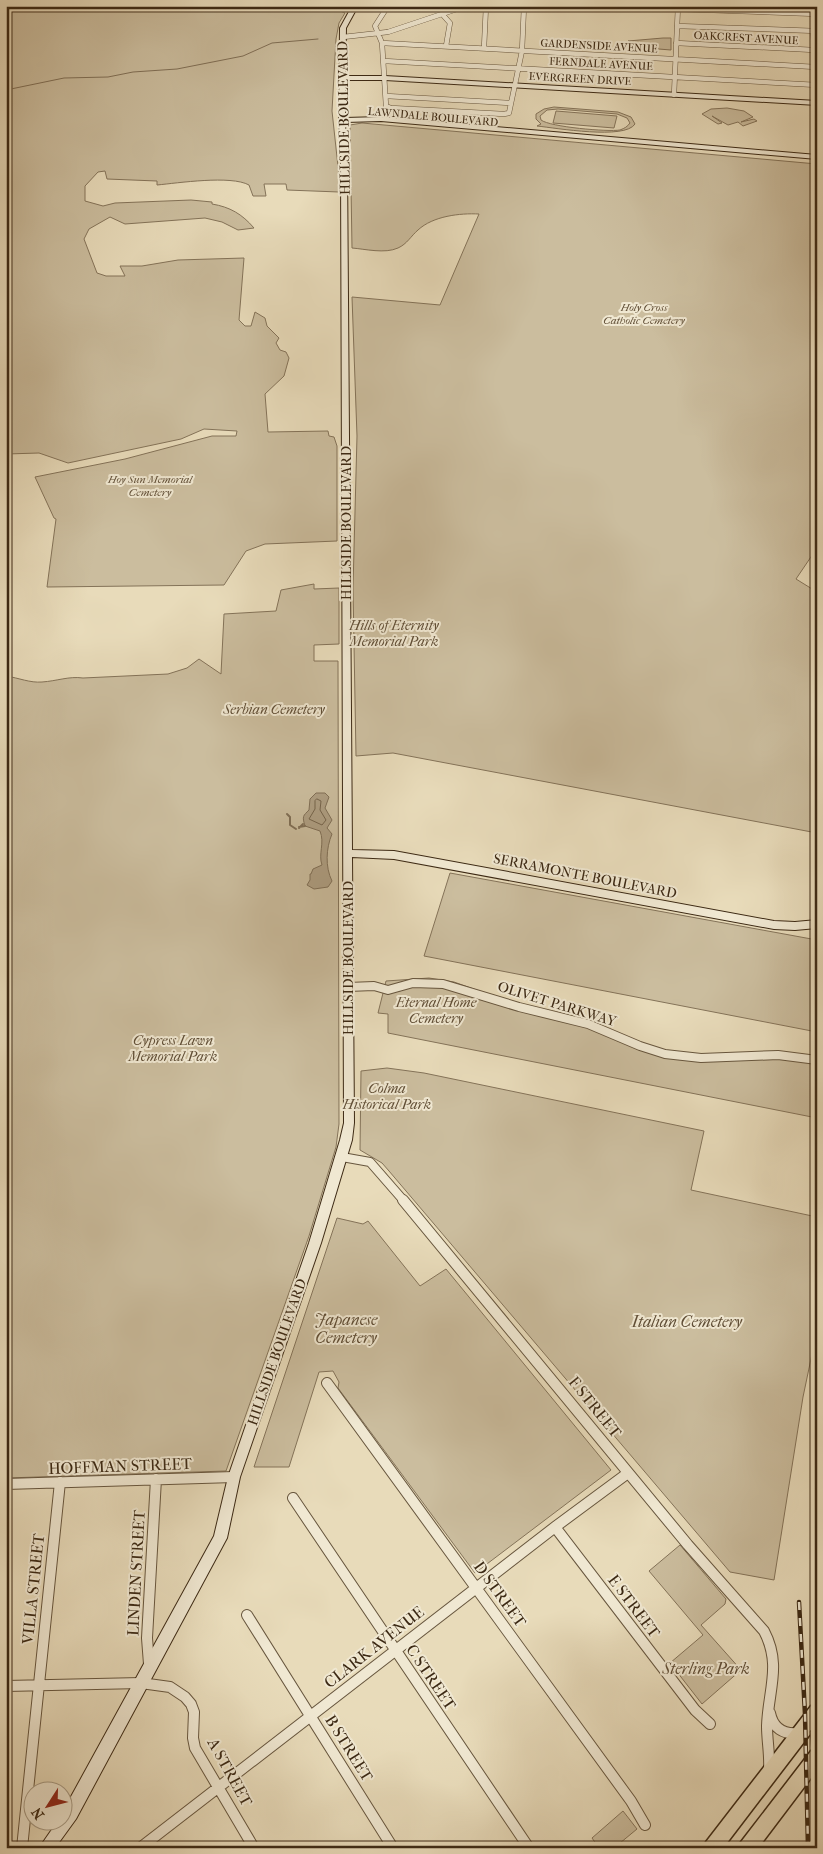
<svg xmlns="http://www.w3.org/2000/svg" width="823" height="1854" font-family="'IM FELL French Canon',serif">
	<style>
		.green { fill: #cbbd9e; stroke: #847359; fill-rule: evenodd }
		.water { fill: #ae9e82; stroke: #806f56 }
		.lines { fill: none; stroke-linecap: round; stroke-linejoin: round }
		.shore { stroke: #75644b; stroke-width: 1 }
		.stream-far1 { stroke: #806f56; stroke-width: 1 }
		.stream { stroke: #806f56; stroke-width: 2 }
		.street-far2-casing { stroke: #67563e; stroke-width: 5.5 }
		.street-far1-casing { stroke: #67563e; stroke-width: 10 }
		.street-casing { stroke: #67563e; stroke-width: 12 }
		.secondary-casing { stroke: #3c2914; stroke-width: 2 }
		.primary-casing { stroke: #3c2914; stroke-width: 3 }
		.street-far2 { stroke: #f0e8d2; stroke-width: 4.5 }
		.street-far1 { stroke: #f0e8d2; stroke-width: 8 }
		.street { stroke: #f0e8d2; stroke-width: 10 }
		.secondary { fill: #f0e8d2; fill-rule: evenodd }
		.primary { fill: #e8dbba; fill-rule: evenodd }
		.rail-casing { stroke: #3c2914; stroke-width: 4.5 }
		.rail { stroke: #f0e8d2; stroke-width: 2.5; stroke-dasharray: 8; stroke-linecap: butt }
		.labels { text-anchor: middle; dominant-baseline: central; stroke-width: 4; stroke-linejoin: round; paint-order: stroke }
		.far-street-label { font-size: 11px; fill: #3c2914; stroke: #f0e8d2 }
		.far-park-label { font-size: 11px; font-style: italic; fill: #604e36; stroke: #f0e8d2 }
		.street-label { font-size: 14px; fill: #3c2914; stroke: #f0e8d2 }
		.park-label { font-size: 14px; font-style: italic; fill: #604e36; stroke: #f0e8d2 }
		.near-park-label { font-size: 16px; font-style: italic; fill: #604e36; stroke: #f0e8d2 }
		.near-street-label { font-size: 16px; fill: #3c2914; stroke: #f0e8d2 }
	</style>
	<rect width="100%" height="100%" fill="#e8dbba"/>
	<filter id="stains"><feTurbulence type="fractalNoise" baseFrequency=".004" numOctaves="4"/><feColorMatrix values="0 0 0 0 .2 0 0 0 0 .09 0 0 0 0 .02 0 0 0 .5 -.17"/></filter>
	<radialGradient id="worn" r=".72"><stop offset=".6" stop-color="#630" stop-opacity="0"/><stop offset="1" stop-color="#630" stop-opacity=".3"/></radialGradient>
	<path class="green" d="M6,6H339L338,10L345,13L339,23L336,39L332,111L340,185L339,192L287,190L286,184H264L266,196H253L249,185C231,175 178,183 157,185V181L107,179L105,171L98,172L85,186V201L103,206L115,203L191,200L212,202V204C230,207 242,214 254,228L238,230L222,222L205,218L125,224L110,217L89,229L84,239L97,273L106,276H125L120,266H142L178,260L244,258L239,320L245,326H251L255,312L265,318L267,326L279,338L276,343L280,350L286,352L289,358L284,376L265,394L268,432L328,431L329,436L334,437L337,446V541L265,544L246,551L224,585L47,587L56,519L54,518L35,477L125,459L212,436H236L237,431L204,429L181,439L68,463L39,453L6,454Z
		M663,38H671V50L646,48L628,41Z
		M554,107L618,112L631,117L635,124C625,140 556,128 537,126L541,124L536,119V114L544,109ZM558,109L617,114L627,118L630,123C627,127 625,128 620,130C608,132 550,127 541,120L540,116L547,110Z
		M727,108L744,111L753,117L741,122L754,119L757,121L743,126L738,122L728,125L712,116L722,123L718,124L702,114L711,109Z
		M556,111L617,116L614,128L553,123Z
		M362,123L817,164V548L796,579L817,592V833L393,753L356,756L353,588L357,436L352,297L440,305L479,214C460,213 433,216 418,230C411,236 407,244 398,248C385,254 365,249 352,248L350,125Z
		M314,584V589L339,588V644L314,645V661H338L339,1124L336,1147L309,1236L226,1471L6,1478V676C19,678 30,683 42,682C57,681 69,676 83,678L168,674L187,668L199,659L221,674L224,614L276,611L281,590Z
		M450,873L817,940V1032L424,956Z
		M429,978L454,982L507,1001L575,1017L625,1039L672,1055L817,1060V1118L388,1033V1014L378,1013L386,981Z
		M387,1068L424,1073L704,1131L691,1190L817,1217V1330L803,1397L774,1580L730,1572L389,1171L382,1163L360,1150L361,1071Z
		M337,1218L363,1224L368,1221L420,1286L446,1269L611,1470L475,1573L338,1388L339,1382L333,1371L319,1372L289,1467H254Z
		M680,1545L726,1599L725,1604L701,1625L741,1670L702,1704L670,1663L703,1635L649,1571Z
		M623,1811L637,1829L614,1848H599L592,1838Z"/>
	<path class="water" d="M316,793H325L329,797L325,808L332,820L327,828L332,834C326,848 325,867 332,881L328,887L314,889L307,885L310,880V874H311L313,869L322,865C318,854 325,843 320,831L305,826C302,816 303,816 309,810L310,799Z"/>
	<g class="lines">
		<path class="shore" d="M317,799L321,801L320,810L326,820L322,825L309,819L315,809V801Z"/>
		<path class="stream-far1" d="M6,90L64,78L108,77L133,72L177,69L243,56L272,43L318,39"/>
		<path class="stream" d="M287,814L290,817V825L296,829
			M299,827L305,826
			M299,828L303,824"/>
		<defs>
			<path id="street-far2" d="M385,6L386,9L375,26L382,43L386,106L391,108L504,114L509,113L522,51L524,6
				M386,9L405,6
				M678,9L817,14
				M442,14L450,23L446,46
				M677,26L817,31
				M813,31L817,83
				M343,37L388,32L466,6
				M382,43L816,67
				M676,43L814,50
				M484,48L486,6
				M384,61L817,85
				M674,95L678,6
				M386,96L511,103"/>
			<path id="street-far1" d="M348,987L374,986L388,990L413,983L443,984L519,1007L588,1024L640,1046L665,1054L701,1058L778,1055L817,1060
				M342,1157L370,1162L404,1201"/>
			<path id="street" d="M403,1200L688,1545L764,1631C782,1665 768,1691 767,1726C767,1741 770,1755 769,1769
				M327,1383L631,1801L645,1825
				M6,1484L234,1477
				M293,1498L529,1848
				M555,1527L695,1710L710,1724
				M247,1615L393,1848
				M149,1664L147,1638L156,1479
				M6,1686L141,1683L170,1687L185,1697L191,1704L194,1712L193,1738L195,1748L254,1848
				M770,1713C773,1728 783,1735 799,1733
				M22,1848L60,1482
				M140,1848L555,1527L628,1473"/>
			<path id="secondary" d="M352,6H358L346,28L345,76H385L817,101V105L385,80H345V118L381,117L817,155V159L381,121L345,122L347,162L352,850L394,851L774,921L795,922L817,920V928L795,930L774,929L394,859L352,857L354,1123L352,1140L321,1243L240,1477L227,1538L76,1819L55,1848H39L57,1822H62V1813L214,1536L228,1477L309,1243L340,1140L344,1123L341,162L339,120L340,28Z"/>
			<path id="primary" d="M817,1704V1725L723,1848H704L706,1842L811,1706Z
				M817,1749V1770L758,1848H739L741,1842L811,1751Z"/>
		</defs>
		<use href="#street-far2" class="street-far2-casing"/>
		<use href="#street-far1" class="street-far1-casing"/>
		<use href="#street" class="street-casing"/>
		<use href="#secondary" class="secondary-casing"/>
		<use href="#primary" class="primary-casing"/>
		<use href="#street-far2" class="street-far2"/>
		<use href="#street-far1" class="street-far1"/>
		<use href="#street" class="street"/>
		<use href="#secondary" class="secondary"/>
		<use href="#primary" class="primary"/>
		<defs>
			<path id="rail" d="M799,1602L805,1714L808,1848
				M812,1732L817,1795
				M814,1824L815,1848"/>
		</defs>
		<use href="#rail" class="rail-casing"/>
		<use href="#rail" class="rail"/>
	</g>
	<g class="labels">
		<g class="far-street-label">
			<text transform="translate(746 38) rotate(3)">OAKCREST AVENUE</text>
			<text transform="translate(599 46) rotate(3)">GARDENSIDE AVENUE</text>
			<text transform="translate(601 64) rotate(3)">FERNDALE AVENUE</text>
			<text transform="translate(580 79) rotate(3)">EVERGREEN DRIVE</text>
			<text transform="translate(433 117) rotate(5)">LAWNDALE BOULEVARD</text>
		</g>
		<g class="far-park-label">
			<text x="644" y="307">Holy Cross<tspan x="644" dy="13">Catholic Cemetery</tspan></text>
			<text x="150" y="479">Hoy Sun Memorial<tspan x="150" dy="13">Cemetery</tspan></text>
		</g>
		<g class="street-label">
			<text transform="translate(344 118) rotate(-91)">HILLSIDE BOULEVARD</text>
			<text transform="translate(346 523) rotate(-90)">HILLSIDE BOULEVARD</text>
			<text transform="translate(585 876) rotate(11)">SERRAMONTE BOULEVARD</text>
			<text transform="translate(348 958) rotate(-90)">HILLSIDE BOULEVARD</text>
			<text transform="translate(557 1004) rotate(17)">OLIVET PARKWAY</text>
			<text transform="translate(277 1352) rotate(-71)">HILLSIDE BOULEVARD</text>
		</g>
		<g class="park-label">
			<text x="394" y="625">Hills of Eternity<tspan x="394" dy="16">Memorial Park</tspan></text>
			<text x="274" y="709">Serbian Cemetery</text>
			<text x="436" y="1002">Eternal Home<tspan x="436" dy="16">Cemetery</tspan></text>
			<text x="173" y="1040">Cypress Lawn<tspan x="173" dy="16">Memorial Park</tspan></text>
			<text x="387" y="1088">Colma<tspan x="387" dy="16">Historical Park</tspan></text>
		</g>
		<g class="near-park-label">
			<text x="346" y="1319">Japanese<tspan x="346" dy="18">Cemetery</tspan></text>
			<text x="687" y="1321">Italian Cemetery</text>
			<text x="706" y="1668">Sterling Park</text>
		</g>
		<g class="near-street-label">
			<text transform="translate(595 1407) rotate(51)">F STREET</text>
			<text transform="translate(120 1466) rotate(-2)">HOFFMAN STREET</text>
			<text transform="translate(136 1573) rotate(-87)">LINDEN STREET</text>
			<text transform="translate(33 1589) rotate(-84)">VILLA STREET</text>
			<text transform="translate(500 1594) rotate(54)">D STREET</text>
			<text transform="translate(634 1606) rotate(53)">E STREET</text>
			<text transform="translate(374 1647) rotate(-38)">CLARK AVENUE</text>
			<text transform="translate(431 1677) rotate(56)">C STREET</text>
			<text transform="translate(349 1748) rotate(58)">B STREET</text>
			<text transform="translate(230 1772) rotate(61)">A STREET</text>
		</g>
	</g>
	<rect width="823" height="1854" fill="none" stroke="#e8dbba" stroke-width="25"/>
	<rect x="8" y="8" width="808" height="1839" fill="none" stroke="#3c2914" stroke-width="2.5"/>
	<rect x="12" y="12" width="798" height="1829" fill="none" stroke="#3c2914"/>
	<g transform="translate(48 1806) rotate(234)"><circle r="24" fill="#f0e8d2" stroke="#a89c86"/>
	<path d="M0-4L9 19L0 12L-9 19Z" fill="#8f2418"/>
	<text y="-8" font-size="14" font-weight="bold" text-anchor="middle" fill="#3c2914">N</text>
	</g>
	<rect width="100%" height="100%" filter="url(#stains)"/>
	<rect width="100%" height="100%" fill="url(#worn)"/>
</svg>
